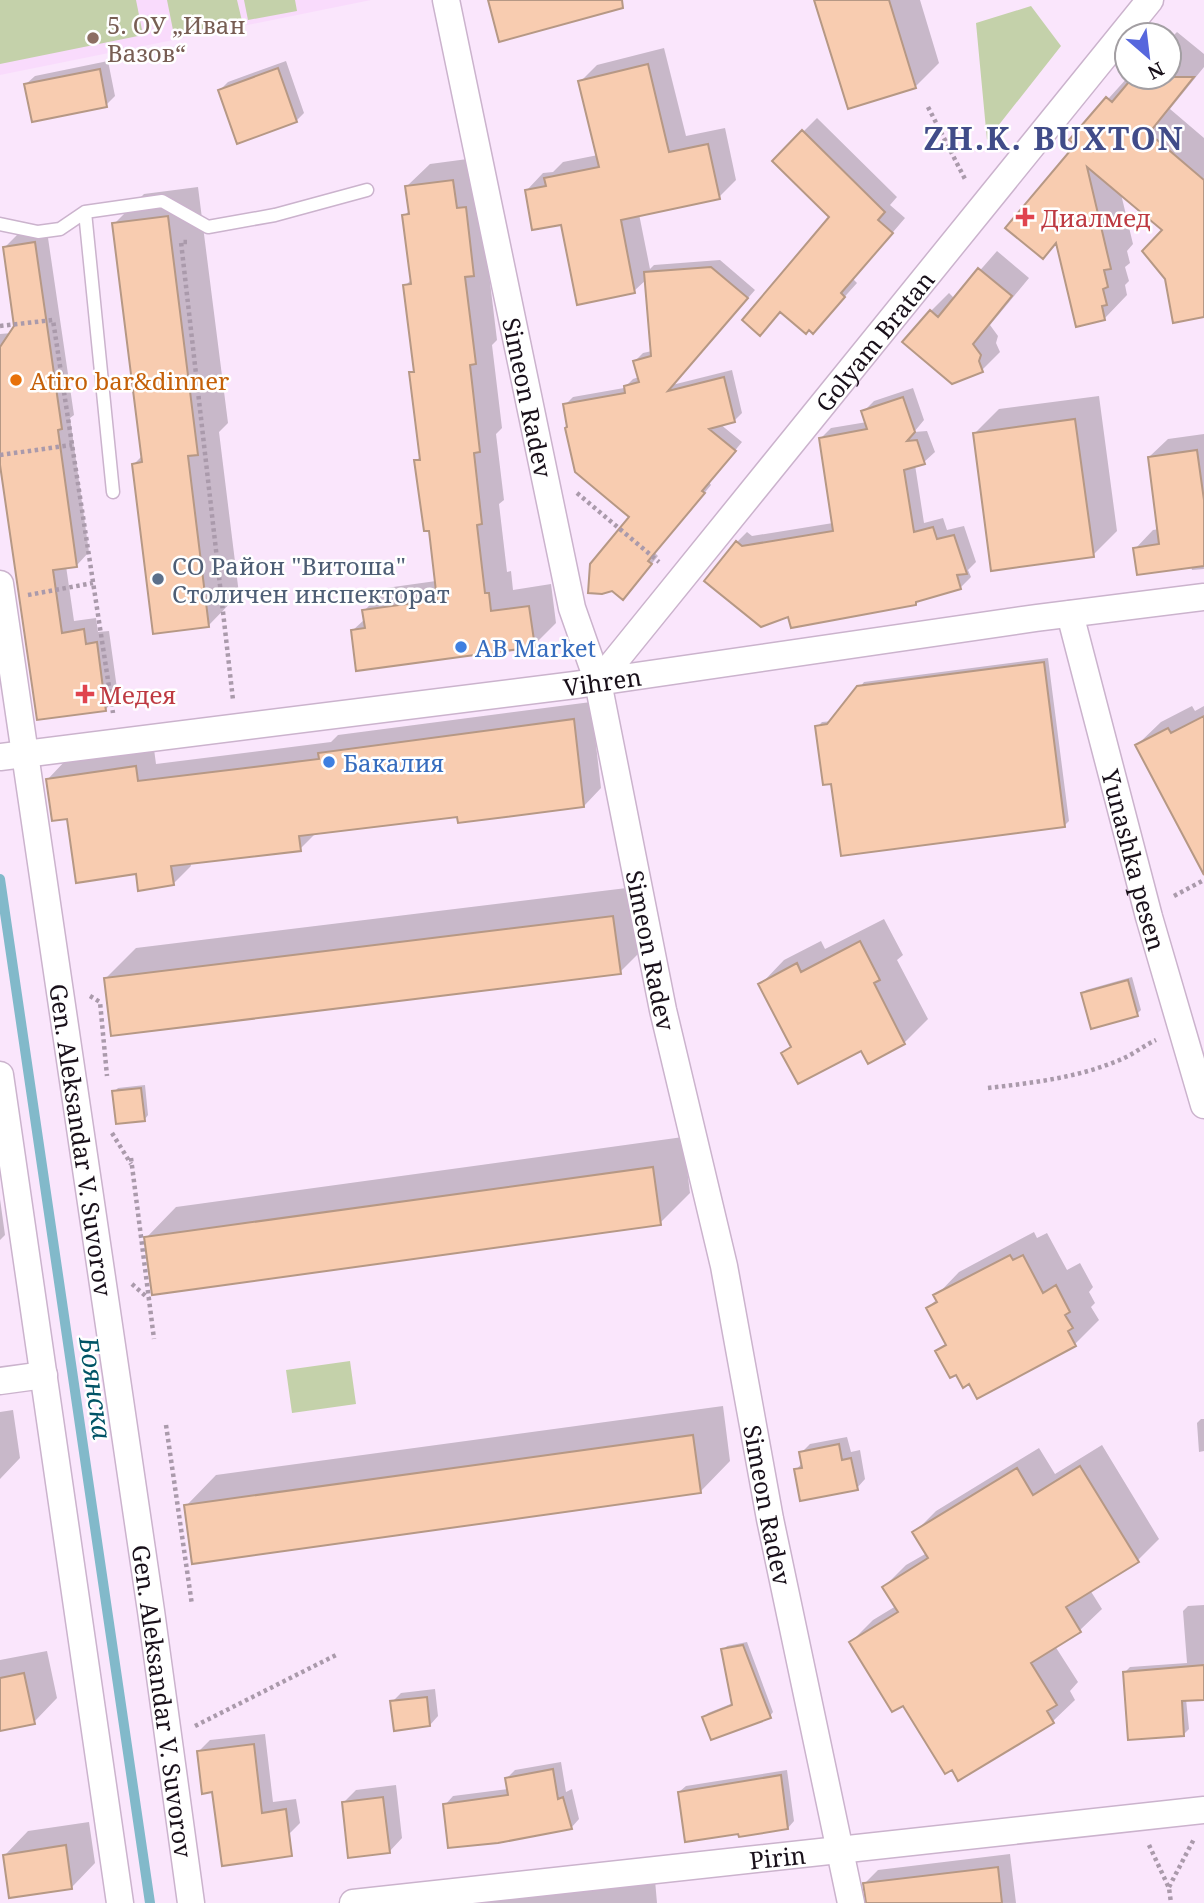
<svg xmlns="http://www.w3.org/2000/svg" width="1204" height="1903" font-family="'Noto Serif',serif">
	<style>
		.built { fill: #f9dbfc }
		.green { fill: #c4d1aa }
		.shadow { fill: #0003 }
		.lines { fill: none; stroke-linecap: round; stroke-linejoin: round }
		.stream { stroke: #82b9ca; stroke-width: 10 }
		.building { fill: #f8ccb0; stroke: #b69885; stroke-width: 2 }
		.lane-casing { stroke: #cbb3cd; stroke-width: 15 }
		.street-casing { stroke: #cbb3cd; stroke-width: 29 }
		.path { stroke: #aa9aab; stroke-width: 4.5; stroke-dasharray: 3.5 3.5; stroke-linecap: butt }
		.lane { stroke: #fff; stroke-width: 12 }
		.street { stroke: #fff; stroke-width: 26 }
		.education-dot { fill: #8d6e63; stroke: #fff; stroke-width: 2.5 }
		.health-dot { fill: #e0444e; stroke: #fff; stroke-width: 2.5 }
		.food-dot { fill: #e8710a; stroke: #fff; stroke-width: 2.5 }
		.service-dot { fill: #5c6f8a; stroke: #fff; stroke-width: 2.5 }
		.shop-dot { fill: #3f7fe0; stroke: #fff; stroke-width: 2.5 }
		.labels { text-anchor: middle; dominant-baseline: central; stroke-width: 5; stroke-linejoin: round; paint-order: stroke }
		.education-label { font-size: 24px; fill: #785e54; stroke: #fff; text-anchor: start }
		.health-label { font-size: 24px; fill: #be3a42; stroke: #fff; text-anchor: start }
		.street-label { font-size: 24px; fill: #19101a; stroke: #fff }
		.food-label { font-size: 24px; fill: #c56008; stroke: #fff; text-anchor: start }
		.service-label { font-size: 24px; fill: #4e5e75; stroke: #fff; text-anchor: start }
		.shop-label { font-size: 24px; fill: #366cbe; stroke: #fff; text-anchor: start }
		.water-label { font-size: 26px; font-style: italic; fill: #005366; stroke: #fff }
		.district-label { font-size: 32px; font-weight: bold; letter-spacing: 2px; fill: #414c89; stroke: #fff }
	</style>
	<rect width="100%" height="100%" fill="#fae6fc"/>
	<path class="built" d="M0,0H371L0,75Z"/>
	<path class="green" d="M0,0H136L143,35L0,64Z
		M167,0H237L242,21L174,35Z
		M244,0H295L297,11L248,20Z
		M1031,6L1061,46L987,140L976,23Z
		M350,1361L356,1404L292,1413L286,1370Z"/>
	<path class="shadow" d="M816,0H920L939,63L915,87Z
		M1177,32L1204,54V67L1170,109L1204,138V315L1164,230L1121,194L1133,244L1127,251L1130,263L1125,267L1129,281L1125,285L1127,295L1105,318L1058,242L1043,257L1077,145L1071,140L1128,77H1169V40Z
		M664,48L686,136L725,128L736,180L719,197L639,214L650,269L654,265L720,260L755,290L672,385L732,370L742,413L734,421L720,424L742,442L709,482L711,485L655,553L658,556L630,590L631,517L568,426L565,405L573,397L624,388L633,379L639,377L635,361L643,353L652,351L647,279L634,291L527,190L543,173L553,172L563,162L598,155L580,82L597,65Z
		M108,61L115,96L106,105L26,84L35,76Z
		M286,61L304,113L297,120L238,141L220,90L228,82Z
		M817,118L897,197L890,205L905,218L853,279L857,283L813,332L781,311L773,320L831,217L774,161Z
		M475,158L497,340L492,345L502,428L496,434L504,500L499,504L507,572L511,571L513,590L551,584L556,623L534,645L352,631L365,619L364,611L386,588L436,581L430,529L416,461L421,456L411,373L415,369L405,286L412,279L404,216L410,210L407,186L430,164Z
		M198,187L228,423L219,432L239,594L209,625L134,464L143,455L114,224L144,194Z
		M47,231L74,415L70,418L89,552L77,565L66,566L74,621L96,618L98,632L109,631L118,696L106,709L38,718L0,461V334L12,333L15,327L5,247L17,235Z
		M997,251L1029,278L990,325L998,336L996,343L1000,352L982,370L931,311L949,293L955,299Z
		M913,388L924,420L914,432L927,431L935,452L924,462L915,465L924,523L943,518L947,530L964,526L976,562L968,570L971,577L960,588L920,599L915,604L790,614L737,542L747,532L752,536L833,523L821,438L831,428L867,422L863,412L874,401Z
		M1099,396L1117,531L1093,555L975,433L999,409Z
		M1204,434V569L1192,570L1191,566L1135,549L1153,530L1159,529L1149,457L1168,439Z
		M1048,658L1069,821L1065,825L833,782L817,727L822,722L833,721L864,682Z
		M591,702L601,788L584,806L459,815L317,832L300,849L190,862L191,866L173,884L137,872L68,817L48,779L65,761L154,749L156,764L331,742L338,735Z
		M1192,706L1195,711L1204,706V856L1137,745L1161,722Z
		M643,886L650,942L620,972L106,978L136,948Z
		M884,919L903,955L897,960L928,1019L904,1043L869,1061L862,1048L784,1053L792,1045L761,984L784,960L821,941L825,949Z
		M1132,977L1141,1010L1137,1014L1083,994L1086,990Z
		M145,1085L148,1115L145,1119L114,1092L118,1088Z
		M683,1137L690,1193L660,1223L146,1238L176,1207Z
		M0,1199L5,1235L0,1240Z
		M1034,1232L1037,1238L1047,1233L1067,1270L1080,1263L1093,1287L1089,1292L1095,1303L1091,1307L1099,1320L1075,1344L970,1382L937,1351L947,1342L928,1308L937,1299L936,1296L959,1272Z
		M723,1406L730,1461L700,1492L186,1506L216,1475Z
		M13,1410L20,1458L0,1479V1412Z
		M1201,1419H1204V1451L1199,1452L1197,1423Z
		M847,1437L851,1452L860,1450L865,1479L857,1488L796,1470L803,1462L801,1453L810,1444Z
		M1102,1445L1159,1539L1138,1560L1090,1590L1102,1609L1080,1630L1055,1646L1078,1682L1070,1691L1075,1700L1053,1721L959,1778L904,1704L851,1642L873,1620L896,1606L884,1587L906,1565L927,1553L914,1533L936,1511L1039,1448L1055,1474Z
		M1204,1605V1698L1186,1699L1189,1729L1184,1734L1125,1672L1130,1667L1187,1663L1183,1611L1188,1606Z
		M747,1642L773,1712L770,1716L704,1717L708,1713L733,1703L723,1650L727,1646Z
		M47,1651L57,1698L34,1722L0,1729V1660Z
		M435,1689L438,1716L430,1725L392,1702L401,1693Z
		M265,1734L273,1802L296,1799L300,1823L289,1834L213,1790L199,1751L210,1740Z
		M561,1762L566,1792L572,1789L579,1819L571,1828L445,1805L453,1796L508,1789L507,1778L515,1770Z
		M787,1770L794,1821L788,1828L679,1792L686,1786Z
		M396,1785L402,1838L389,1852L343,1803L356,1790Z
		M89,1822L95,1863L72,1887L5,1855L28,1831Z
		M1010,1854L1016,1903H868L865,1883L878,1870Z
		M655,1880L657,1903H473Z"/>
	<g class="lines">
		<path class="stream" d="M0,879L150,1903"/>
	</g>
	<path class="building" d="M488,0H622L623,8L499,42Z
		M814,0H889L916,88L848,109Z
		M648,64L669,152L708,144L720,199L621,220L635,293L577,305L561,225L532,230L525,190L546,186L544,178L599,167L578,81Z
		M278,68L297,122L237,144L218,90Z
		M100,69L107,107L32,122L24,84Z
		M1133,77H1194L1149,133L1204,180V317L1173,323L1165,279L1142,251L1162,230L1087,167L1111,269L1104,270L1108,287L1103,289L1107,305L1102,306L1105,320L1076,327L1056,243L1043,259L1005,228L1075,145L1069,140L1106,97L1112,102Z
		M802,130L885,212L878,220L893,233L841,293L845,297L813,334L809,330L806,334L780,312L760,336L742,320L829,217L772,161Z
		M453,180L457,208L466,207L474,276L465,277L476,364L470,365L480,452L474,453L482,524L477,525L485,593H489L491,611L529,606L535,647L356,671L351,630L365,628L362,610L437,600L429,531H424L414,460H420L409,372H414L403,285L411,284L402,215L409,214L405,186Z
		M168,216L198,455L188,456L209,627L153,634L132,464L142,462L112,223Z
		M35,242L62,429L58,430L77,567L53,570L62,633L84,629L86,644L97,642L106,711L37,720L0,465V347L14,326L3,247Z
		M711,267L748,298L668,391L724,377L735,422L709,429L736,451L702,491L705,493L648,561L652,564L623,600L612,591L602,594L588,593L590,564L629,517L575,472L565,428L567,427L563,404L625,393L624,386L639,382L633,361L651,356L644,272Z
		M978,268L1012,296L973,344L981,355L979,361L983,372L952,384L902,342L930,310L938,317Z
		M903,397L915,432L907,441L917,440L925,464L904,470L914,532L933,527L937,539L954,535L967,574L957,575L961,589L916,602V605L791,628L788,617L761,627L704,581L736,541L742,546L833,531L819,438L867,429L861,411Z
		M1075,419L1094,557L991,571L973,433Z
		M1197,450L1204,500V566L1137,575L1133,548L1159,544L1148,457Z
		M1044,662L1065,827L841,856L831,784L823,785L815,726L827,724L857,686Z
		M1204,716V875L1135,745L1168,728L1171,733Z
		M574,719L584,807L458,823L457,817L299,836L301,851L171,866L174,885L138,891L136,874L76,883L67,819L52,821L46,779L136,766L138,781L319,759L318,753Z
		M613,916L621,974L111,1036L104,978Z
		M860,941L880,980L874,983L905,1044L868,1064L861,1051L798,1084L781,1053L791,1047L758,984L797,963L801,972Z
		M1128,980L1138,1016L1091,1029L1081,993Z
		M141,1088L145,1121L116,1124L112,1091Z
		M653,1167L661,1225L152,1295L144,1237Z
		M1010,1255L1013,1260L1023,1255L1043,1293L1056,1285L1070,1312L1065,1315L1073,1328L1068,1331L1076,1346L977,1399L969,1384L963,1388L956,1375L950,1378L935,1351L946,1345L926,1308L937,1302L933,1295Z
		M693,1435L701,1493L192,1564L184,1505Z
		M839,1444L842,1460L851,1458L858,1490L800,1501L794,1469L802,1468L799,1452Z
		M1080,1466L1139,1562L1066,1607L1081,1632L1031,1663L1057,1705L1047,1711L1054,1723L958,1781L952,1770L945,1774L903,1706L892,1712L849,1642L898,1612L882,1587L928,1558L912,1532L1017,1468L1033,1495Z
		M743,1645L771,1718L711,1740L702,1717L732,1705L721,1649Z
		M1204,1665V1700L1182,1701L1184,1736L1128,1740L1123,1672Z
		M24,1673L35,1724L0,1731V1678Z
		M427,1697L430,1726L394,1731L390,1701Z
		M254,1744L262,1813L286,1809L292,1856L222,1866L212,1792L202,1794L197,1751Z
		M553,1769L558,1799L563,1797L572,1829L498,1843L448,1848L443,1804L508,1795L505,1778Z
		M781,1775L788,1829L739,1837L738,1834L685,1842L678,1792Z
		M383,1797L390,1853L348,1858L342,1802Z
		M66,1845L72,1889L9,1898L3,1855Z
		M998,1867L1002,1903H866L863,1883Z"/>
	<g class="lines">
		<defs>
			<path id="lane" d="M85,212L113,492
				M0,224L38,232L60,229L85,212L162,201L208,227L275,215L367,190"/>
			<g id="street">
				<path id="s1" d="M446,0L572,608L598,682L663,1010L724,1266L770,1519L851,1903"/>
				<path id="s2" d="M0,584L151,1611L191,1903"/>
				<path id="s3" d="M1070,614L1149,917L1204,1105"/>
				<path id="s4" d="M598,682L1150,0"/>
				<path id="s5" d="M0,757L575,685L1036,618L1204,597"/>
				<path d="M0,1075L120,1903"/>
				<path d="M0,1381L44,1375"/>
				<path id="s6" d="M353,1903L1204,1810"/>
			</g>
		</defs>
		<use href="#lane" class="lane-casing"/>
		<use href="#street" class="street-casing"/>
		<path class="path" d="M928,107L966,181
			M187,242H181L233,700
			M0,326L53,320L113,713
			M0,455L72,445
			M577,493L659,562
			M28,595L93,583
			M1174,896L1204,880
			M90,996L100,1002L107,1076
			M988,1088C1031,1083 1076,1078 1117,1061C1131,1056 1143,1046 1156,1040
			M112,1133L131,1164
			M131,1158L154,1339
			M132,1284L149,1299
			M166,1425L192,1605
			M195,1726L338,1654
			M1149,1845L1169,1888L1171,1903
			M1169,1887L1194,1839"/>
		<use href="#lane" class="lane"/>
		<use href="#street" class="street"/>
	</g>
	<circle class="education-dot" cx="93" cy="38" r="7"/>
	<g class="health-dot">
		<path d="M1021.5 206.5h7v7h7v7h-7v7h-7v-7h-7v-7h7z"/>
		<path d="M81.5 683.5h7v7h7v7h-7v7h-7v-7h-7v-7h7z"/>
	</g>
	<circle class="food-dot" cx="16" cy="380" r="7"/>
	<circle class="service-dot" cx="158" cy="579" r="7"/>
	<g class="shop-dot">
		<circle cx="461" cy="647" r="7"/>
		<circle cx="329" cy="762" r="7"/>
	</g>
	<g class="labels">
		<g class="education-label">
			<text x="107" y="24">5. ОУ „Иван<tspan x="107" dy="28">Вазов“</tspan></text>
		</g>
		<g class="health-label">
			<text x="1041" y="217">Диалмед</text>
			<text x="99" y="694">Медея</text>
		</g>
		<g class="street-label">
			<text stroke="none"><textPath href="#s4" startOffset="439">Golyam Bratan</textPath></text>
			<text stroke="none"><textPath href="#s1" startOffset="406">Simeon Radev</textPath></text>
			<text stroke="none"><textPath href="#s5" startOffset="607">Vihren</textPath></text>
			<text stroke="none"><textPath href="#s3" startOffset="254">Yunashka pesen</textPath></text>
			<text stroke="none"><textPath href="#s1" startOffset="973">Simeon Radev</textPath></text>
			<text stroke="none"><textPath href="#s2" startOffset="562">Gen. Aleksandar V. Suvorov</textPath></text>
			<text stroke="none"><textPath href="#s1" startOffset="1540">Simeon Radev</textPath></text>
			<text stroke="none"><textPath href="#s2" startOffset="1129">Gen. Aleksandar V. Suvorov</textPath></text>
			<text stroke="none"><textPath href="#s6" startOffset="427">Pirin</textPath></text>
		</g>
		<g class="food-label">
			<text x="30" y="380">Atiro bar&amp;dinner</text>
		</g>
		<g class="service-label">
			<text x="172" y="565">СО Район "Витоша"<tspan x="172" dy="28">Столичен инспекторат</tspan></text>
		</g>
		<g class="shop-label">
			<text x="475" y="647">AB Market</text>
			<text x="343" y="762">Бакалия</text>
		</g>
		<g class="water-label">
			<text transform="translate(96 1388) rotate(82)">Боянска</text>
		</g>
		<g class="district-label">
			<text x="1054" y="137">ZH.K. BUXTON</text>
		</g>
	</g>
	<g transform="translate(1148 56) rotate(152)"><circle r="33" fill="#ffffff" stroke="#a39fa3" stroke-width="2"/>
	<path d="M0-5L12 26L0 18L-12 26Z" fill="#5767dd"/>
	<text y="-10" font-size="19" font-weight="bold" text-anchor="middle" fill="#19101a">N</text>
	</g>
</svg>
